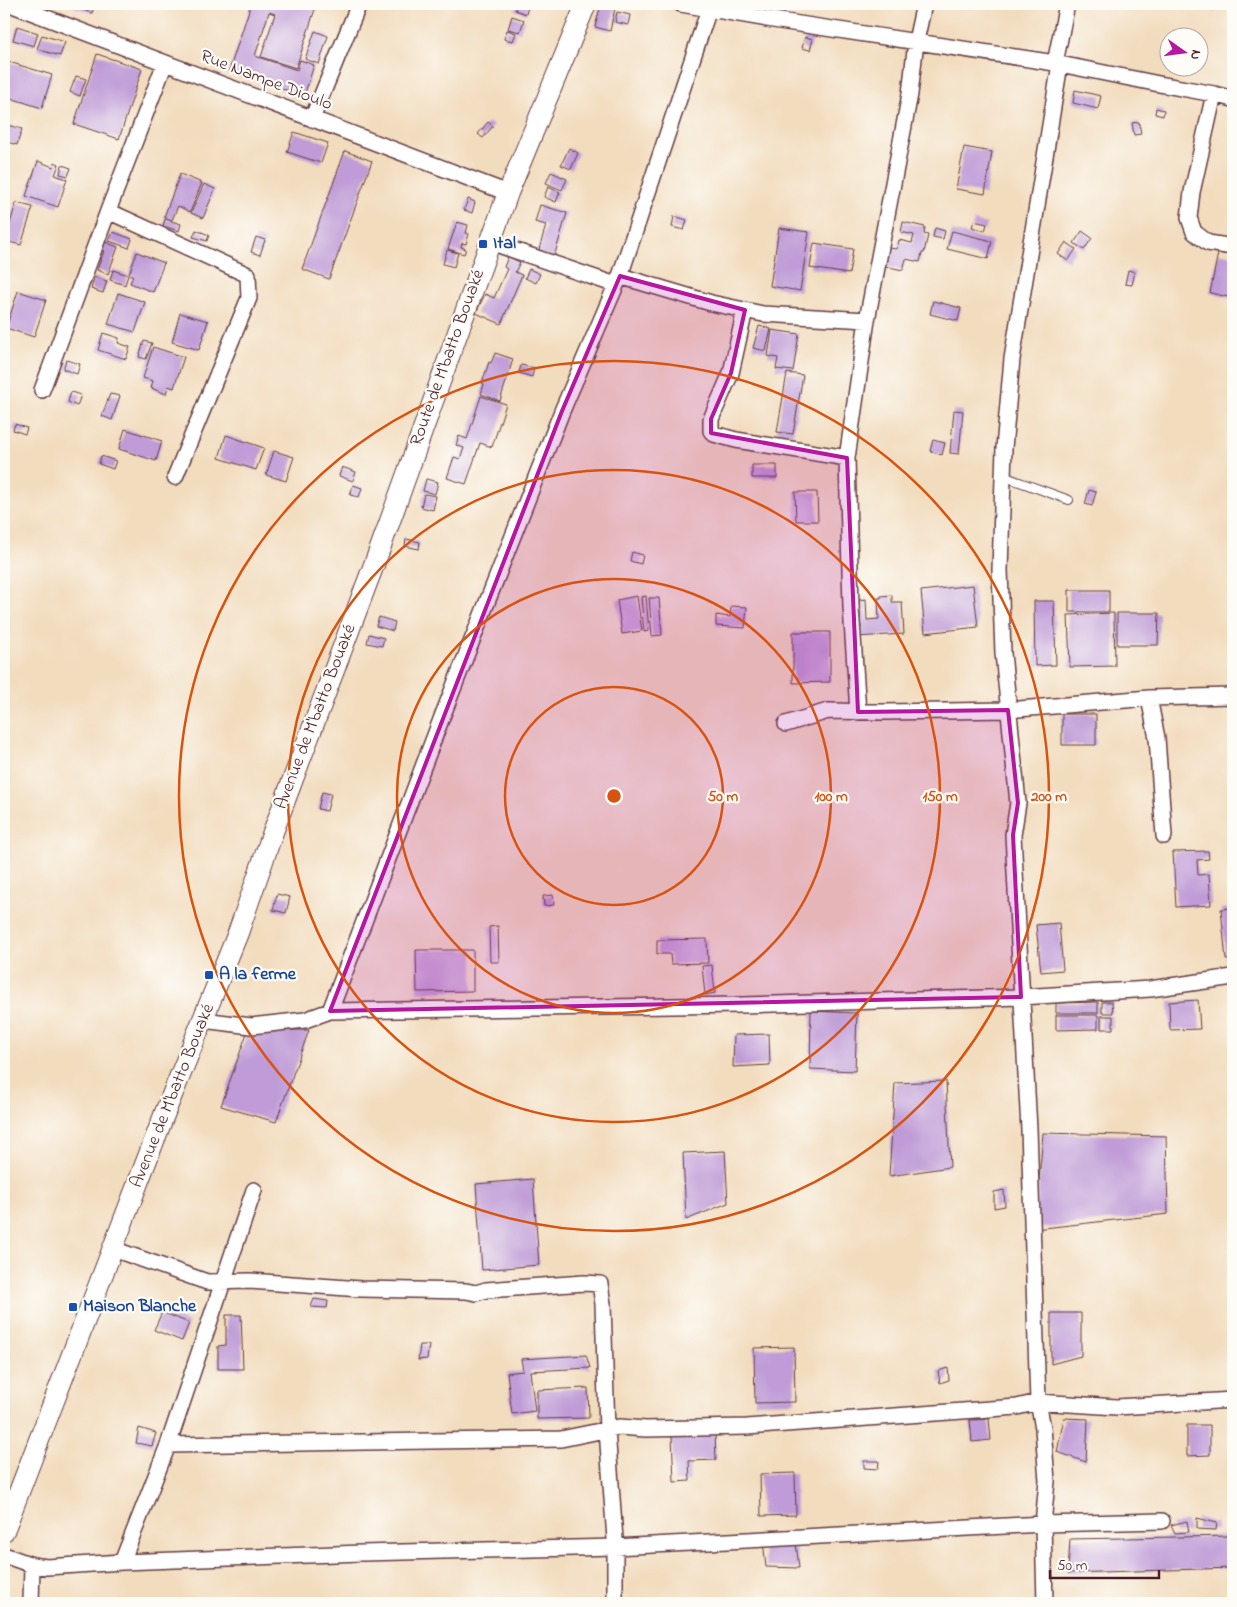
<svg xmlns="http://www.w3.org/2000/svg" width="1237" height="1607" font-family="'Indie Flower',sans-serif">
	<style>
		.building { fill: #bf9bd7 }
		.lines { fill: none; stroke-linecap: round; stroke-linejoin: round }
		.service-casing { stroke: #633b41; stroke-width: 10 }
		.minor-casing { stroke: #633b41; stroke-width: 18 }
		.tertiary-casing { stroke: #633b41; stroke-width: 22 }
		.service { stroke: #fff; stroke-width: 8 }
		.minor { stroke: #fff; stroke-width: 15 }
		.tertiary { stroke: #fff; stroke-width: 20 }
		.marked { fill: #b5179e; fill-opacity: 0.2; stroke: #b5179e; stroke-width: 4; stroke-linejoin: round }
		.ring { fill: none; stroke: #d8530f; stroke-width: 2.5 }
		.transit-dot { fill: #1a4fb4; stroke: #fdfcf7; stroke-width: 2 }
		.labels { text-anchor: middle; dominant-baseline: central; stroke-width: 4.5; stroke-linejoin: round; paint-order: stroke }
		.street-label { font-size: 18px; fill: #4a1f2b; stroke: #fdfcf7 }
		.transit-label { font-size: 18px; font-weight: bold; fill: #164399; stroke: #fdfcf7; text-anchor: start }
		.centre { fill: #d8530f; stroke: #fdfcf7; stroke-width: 2.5 }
		.ring-label { font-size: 15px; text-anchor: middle; font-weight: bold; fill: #d8530f; stroke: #fdfcf7; stroke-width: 4.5; stroke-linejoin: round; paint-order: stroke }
	</style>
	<rect width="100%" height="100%" fill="#fdfcf7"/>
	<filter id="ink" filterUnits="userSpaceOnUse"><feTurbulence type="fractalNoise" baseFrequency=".02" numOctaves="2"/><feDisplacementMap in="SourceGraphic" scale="10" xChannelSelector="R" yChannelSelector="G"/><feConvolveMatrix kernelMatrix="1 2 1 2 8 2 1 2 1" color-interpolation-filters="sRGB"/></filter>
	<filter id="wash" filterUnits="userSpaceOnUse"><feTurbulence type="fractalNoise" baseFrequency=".0096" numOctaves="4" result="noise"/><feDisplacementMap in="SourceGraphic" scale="20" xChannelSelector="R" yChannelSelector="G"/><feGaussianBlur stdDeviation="1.12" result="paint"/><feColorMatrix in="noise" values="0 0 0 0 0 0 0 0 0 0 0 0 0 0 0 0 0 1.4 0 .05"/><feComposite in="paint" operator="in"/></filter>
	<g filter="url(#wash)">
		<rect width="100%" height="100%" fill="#f2dcbe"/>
		<g id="blocks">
			<path class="building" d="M72,4H95L92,13L71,6Z
				M251,4H311L316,6L296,68L261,57L275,14L269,12L255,56L297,70L300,60L314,65L304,96L229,71Z
				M517,4H529L526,14L515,10Z
				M601,4L615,8L610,31L595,27Z
				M1204,4H1214L1213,10L1203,7Z
				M617,12L630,15L628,25L615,22Z
				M512,16L524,20L520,32L508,29Z
				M17,26L38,33L34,46L13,40Z
				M507,30L516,33L513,41L504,39Z
				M315,31L328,36L319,64L305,59Z
				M42,35L65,42L60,56L37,49Z
				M805,37L813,39L810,50L802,48Z
				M97,54L142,69L119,139L74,124Z
				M9,62L52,75L42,108L4,96V79Z
				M76,76L86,79L80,96L70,92Z
				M1075,90L1101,96L1098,109L1073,103Z
				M1156,108L1164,110L1163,116L1155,114Z
				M488,122L493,126L483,138L478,134Z
				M1139,122L1141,134L1134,135L1132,123Z
				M4,124L22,129L17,145L4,141Z
				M294,132L328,143L321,163L287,152Z
				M964,147L992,152L985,194L956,189Z
				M569,148L578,153L571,169L561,165Z
				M345,151L372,161L329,279L302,269Z
				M38,161L53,167L54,162L59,164L55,175L67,179L58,207L26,196Z
				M62,165L71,168L68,176L60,174Z
				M551,172L567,179L562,190L546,183Z
				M180,174L202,183L190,212L178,206L172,220L164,217Z
				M204,184L215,189L203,218L191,213Z
				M548,187L560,192L556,202L544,197Z
				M468,199L475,202L472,213L464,210Z
				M16,203L33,207L21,245L5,241Z
				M540,205L567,213L554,257L538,253L546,225L535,222Z
				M674,216L687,220L684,230L672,227Z
				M165,219L181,224L179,231L163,226Z
				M974,221L987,224L985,231L972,227Z
				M457,222L468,225L466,233L469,234L466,244L462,243L461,247L466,249L464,254L448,249Z
				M903,222L925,227L924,234L928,235L924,253H922L920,262L906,259L903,270L884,266L888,248L897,249L899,240L912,243L914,235L901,232Z
				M779,228L809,232L800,291L770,286Z
				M935,228L945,231L943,239L933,237Z
				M196,230L209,235L207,241L193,237Z
				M952,231L992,241L988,259L947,249Z
				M1082,231L1092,238L1084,250L1074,243Z
				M113,232L132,239L129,248L109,241Z
				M256,237L265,240L260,255L251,252Z
				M103,241L118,247L108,274L97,270L104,251L100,249Z
				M1066,242L1076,249L1068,261L1058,254Z
				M814,243L853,249L849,274L810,268Z
				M447,250L458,253L454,267L443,264Z
				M137,252L164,263L153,292L130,283L133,276L129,274Z
				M1218,253L1233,256V298L1210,293Z
				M508,257L520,262L515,272L522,275L501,324L476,313L485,294L494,298L507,269L504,267Z
				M529,269L540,274L536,283L525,278Z
				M113,270L128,275L125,285L110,280Z
				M1128,270L1135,272L1132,285L1125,284Z
				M94,277L107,281L103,293L91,289Z
				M18,291L46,300L34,337L6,328Z
				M118,293L145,302L135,332L108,324Z
				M933,301L961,308L958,321L930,314Z
				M180,313L208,321L199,350L172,342Z
				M759,326L771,329L766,351L753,348Z
				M772,330L799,334L793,371L776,369L778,358L768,356Z
				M103,333L119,338L118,343L130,347L126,359L98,350Z
				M144,341L152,343L146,359L139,357Z
				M153,347L184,357L174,388L168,386L166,394L151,388L153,381L143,378Z
				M495,353L513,359L500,401L481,394L484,384L482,383L489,362L491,363Z
				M66,360L80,364L77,374L63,369Z
				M521,365L534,368L532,377L519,373Z
				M787,373L803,375L793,434L777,432Z
				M71,392L81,395L77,406L68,402Z
				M110,394L120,396L112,420L102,416Z
				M481,396L506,404L492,447L480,443L466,484L447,478L454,457L460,459L464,448L456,445L459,436L467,439Z
				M954,410L963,411L959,454L950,453Z
				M15,424L27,428L25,434L13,430Z
				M125,429L162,441L156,461L119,449Z
				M226,435L264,448L256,470L219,458Z
				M933,440L945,443L942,455L930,451Z
				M274,451L294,457L286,481L266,475Z
				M101,456L116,461L113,469L99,464Z
				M752,465H777V478H752Z
				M342,467L356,472L353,481L339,476Z
				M426,479L438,482L435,494L423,491Z
				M353,485L362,488L359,497L350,495Z
				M1089,490L1096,492L1092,506L1085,504Z
				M795,492H817L818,521H796Z
				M424,494L436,496L433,510L421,507Z
				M406,539L420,542L419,549L405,546Z
				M632,552L643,555L641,564L630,561Z
				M973,585L978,627L925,633L921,591Z
				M1069,590H1109V612H1069Z
				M892,595V602H902L904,634L856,637L855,628H861L859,600L866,599L867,620L879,619L878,598H881V596Z
				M637,596L642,631L622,634L617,600Z
				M646,596L649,631L644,632L641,597Z
				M649,598H659L662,635L652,636Z
				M1034,601H1054L1056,665L1035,666Z
				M731,606L747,607L745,628L716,626V615L730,617Z
				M1114,613L1115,666L1070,667L1068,615Z
				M1117,613H1159L1158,645H1117Z
				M379,617L395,622L393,631L376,626Z
				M793,632H830V682L793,683Z
				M369,634L384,638L382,646L367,643Z
				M1062,714H1096V745H1062Z
				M322,792L331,794L327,811L318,809Z
				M1208,851L1209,859L1197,860L1198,875L1209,874L1211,905L1176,907L1173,852Z
				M277,894L290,897L286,913L273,910Z
				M553,895L554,905L544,906L543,896Z
				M1233,908V959L1226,960L1221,909Z
				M1059,923L1063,970L1041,972L1036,925Z
				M498,926L499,962H490L489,927Z
				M707,939L708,963L671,964L670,954H657V940Z
				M416,950H473V991L417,992Z
				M712,965L715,993L705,995L702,966Z
				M1198,1000L1200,1029L1170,1030L1169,1002Z
				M1098,1002V1013H1056V1003Z
				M1102,1002H1112L1113,1013H1102Z
				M811,1011L857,1013L855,1071L810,1069Z
				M1056,1015H1098V1029L1056,1030Z
				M1101,1016H1113V1029H1101Z
				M248,1030H309L276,1122L221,1106Z
				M769,1034L770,1065L733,1067L734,1035Z
				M946,1081L950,1167L889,1176L895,1083Z
				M1043,1133L1166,1136L1168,1214L1035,1229Z
				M725,1151L728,1203L686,1220L683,1153Z
				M533,1179L539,1265L482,1270L476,1184Z
				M1004,1190L1005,1206L994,1208V1192Z
				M314,1299L328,1301L327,1308L311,1307Z
				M162,1312L189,1323L182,1341L154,1330Z
				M1051,1313H1081V1356L1051,1364Z
				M226,1315H241L243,1369H218V1346L226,1345Z
				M420,1345H429L427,1359L418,1360Z
				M794,1347L795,1402L755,1403L754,1348Z
				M586,1355L590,1368L530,1371L535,1411L512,1414L507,1373L523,1371L521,1359Z
				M948,1368L949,1380L940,1383L938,1371Z
				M588,1388L589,1418L537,1419V1390Z
				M1064,1418L1088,1419L1086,1462L1057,1452Z
				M989,1419L991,1440L972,1442L970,1420Z
				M1187,1425H1210V1455L1187,1456Z
				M139,1428L156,1433L152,1446L136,1443Z
				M715,1433L716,1460L689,1461L690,1481L674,1482L672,1436Z
				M864,1461H879L878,1469L864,1468Z
				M795,1473L796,1515L761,1516L760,1474Z
				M1197,1518L1217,1523L1216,1530L1197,1529Z
				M1187,1521L1189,1532L1175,1533L1171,1525Z
				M1233,1536V1568L1068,1573L1070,1539Z
				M763,1541L796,1543L799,1568L766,1567Z"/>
		</g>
	</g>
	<g filter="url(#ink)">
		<use href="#blocks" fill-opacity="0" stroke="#633b41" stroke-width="1"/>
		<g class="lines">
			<defs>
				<path id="service" d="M1003,476L1069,500"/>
				<path id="minor" d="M10,4L508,193
					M681,4L773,20L1055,63L1159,84L1214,94L1233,99
					M1055,63L1067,4
					M1214,94L1192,192L1189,218L1194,232L1208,243L1233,247
					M312,119L359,4
					M108,211L248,275L249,298L175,477
					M490,242L616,285
					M620,276L711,303L763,314L867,320
					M745,310L731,373L711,419V431L714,434L736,440L847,458
					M42,390L108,211L165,63
					M1149,698L1157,738L1164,836
					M858,712L851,607L847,458L867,320L910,94L916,41L924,4
					M786,724L828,711L885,712L1008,710L1149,698L1233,696
					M330,1011L442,717L562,411L620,276L709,9
					M203,1020L251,1026L305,1020L330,1011L741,1005L1021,997L1150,989L1233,977
					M113,1249L207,1282L250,1281L361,1289L466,1291L476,1293L486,1290L584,1283L600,1284L603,1304L607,1430L615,1539V1603
					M168,1445L561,1439L619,1427L646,1429L747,1427L1017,1407L1038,1402L1117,1407L1233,1400
					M4,1555L32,1565L47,1567L122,1562L362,1553L615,1547L1043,1524L1162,1521
					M122,1562L168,1445L254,1190
					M31,1603L32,1565
					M1045,1603L1043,1524L1047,1481L1043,1428L1038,1402L1029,1129L1013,835L1018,803L1003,653L1000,570L1004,448L1012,359L1060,64"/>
				<path id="tertiary" d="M4,1531L166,1110L238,933L273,832L381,546L508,193L586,4"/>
			</defs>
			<use href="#service" class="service-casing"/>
			<use href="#minor" class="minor-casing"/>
			<use href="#tertiary" class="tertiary-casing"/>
			<use href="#service" class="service"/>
			<use href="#minor" class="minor"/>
			<use href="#tertiary" class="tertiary"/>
		</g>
	</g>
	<path class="marked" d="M620,276L745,310L731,373L711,419V433L847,458L858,712L1008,710L1018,803L1013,835L1021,997L330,1011L562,411Z"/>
	<g class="ring">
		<circle cx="614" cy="796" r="109"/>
		<circle cx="614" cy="796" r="217"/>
		<circle cx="614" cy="796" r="326"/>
		<circle cx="614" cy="796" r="435"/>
	</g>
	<g class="transit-dot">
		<rect x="478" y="239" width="10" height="10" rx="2.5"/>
		<rect x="204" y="970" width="10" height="10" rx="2.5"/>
		<rect x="68" y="1302" width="10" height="10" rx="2.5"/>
	</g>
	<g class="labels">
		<g class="street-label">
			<text transform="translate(266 81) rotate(21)">Rue Nampe Dioulo</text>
			<text transform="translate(448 358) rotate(-70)">Route de M'batto Bouaké</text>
			<text transform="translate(316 717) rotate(-69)">Avenue de M'batto Bouaké</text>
			<text transform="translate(173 1096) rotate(-68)">Avenue de M'batto Bouaké</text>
		</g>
		<g class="transit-label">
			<text x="493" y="244">Ital</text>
			<text x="219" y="975">A la ferme</text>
			<text x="83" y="1307">Maison Blanche</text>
		</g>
	</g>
	<circle cx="614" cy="796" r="8" class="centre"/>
	<g class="ring-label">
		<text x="723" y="801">50 m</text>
		<text x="831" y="801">100 m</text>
		<text x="940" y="801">150 m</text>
		<text x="1049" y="801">200 m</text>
	</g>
	<rect width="1237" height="1607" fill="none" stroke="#fdfcf7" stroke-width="20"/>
	<g transform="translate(1184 52) rotate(104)"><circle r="24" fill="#fdfcf7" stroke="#b5a4a5"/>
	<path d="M0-4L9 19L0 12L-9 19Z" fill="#b5179e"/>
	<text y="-8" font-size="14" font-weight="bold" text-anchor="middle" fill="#4a1f2b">N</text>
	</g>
	<path d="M1050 1570v8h109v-8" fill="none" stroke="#4a1f2b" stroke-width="2.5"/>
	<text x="1057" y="1570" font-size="15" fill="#4a1f2b" stroke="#fdfcf7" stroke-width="4" paint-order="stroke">50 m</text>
</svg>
